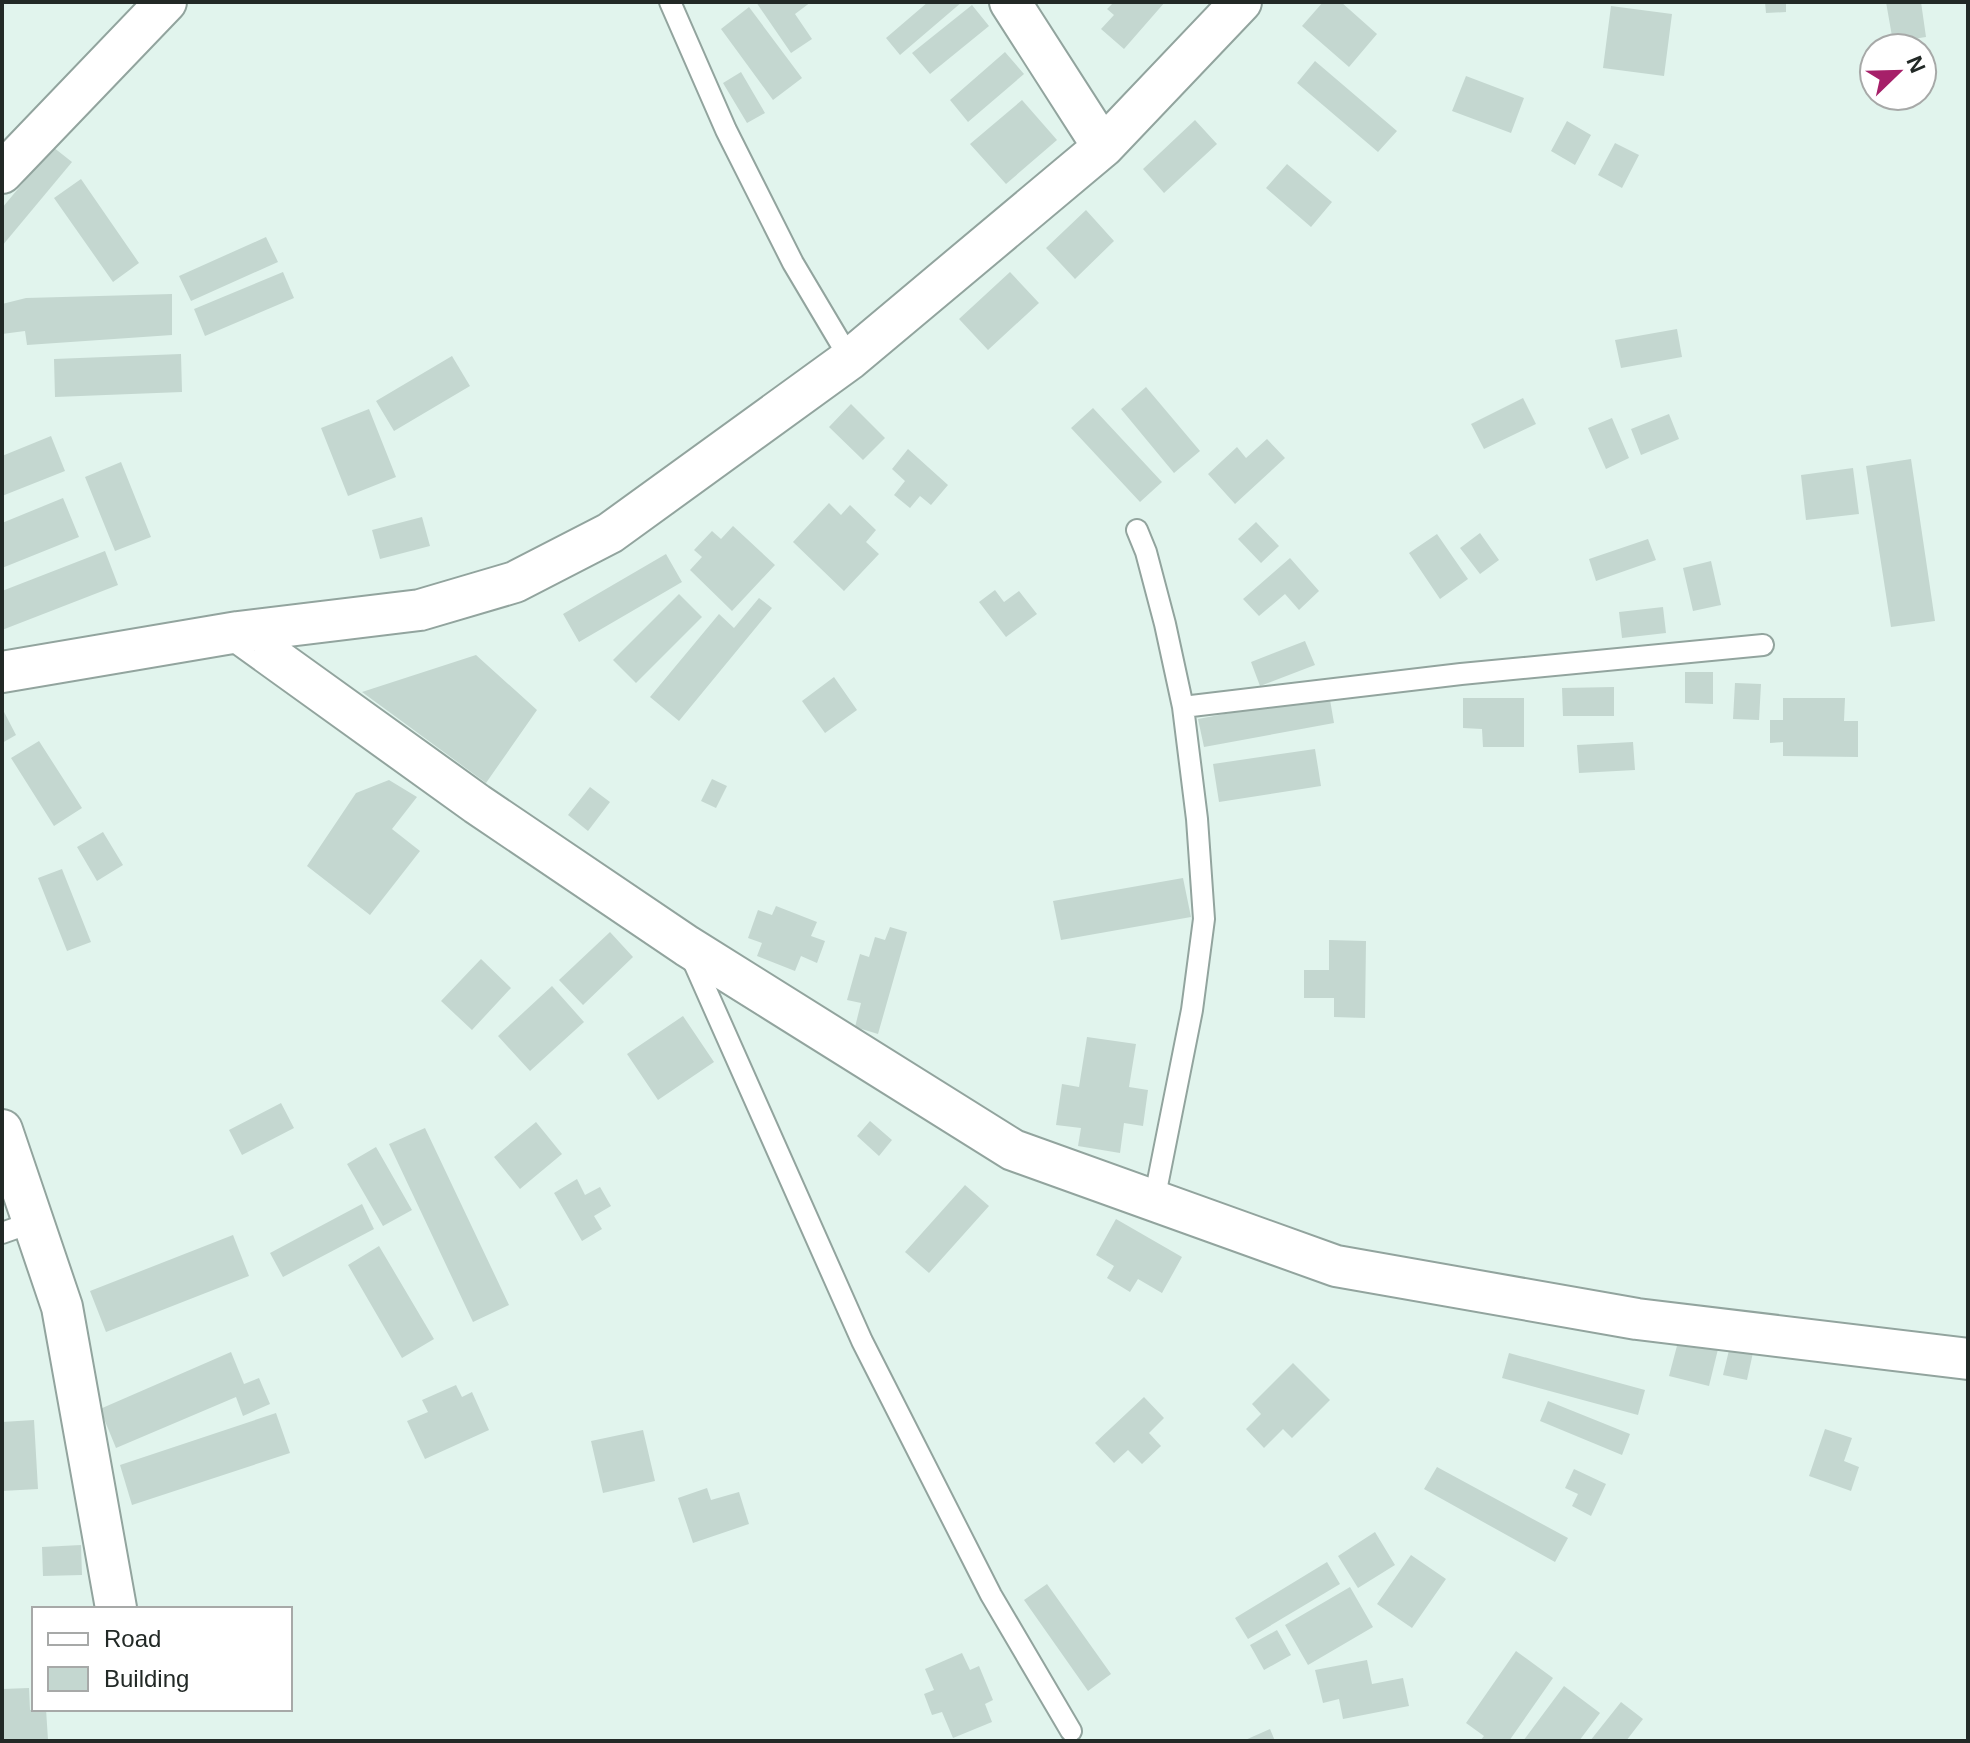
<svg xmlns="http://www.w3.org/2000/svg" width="1970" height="1743" font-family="Arial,sans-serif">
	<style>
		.building { fill: #c4d7d0 }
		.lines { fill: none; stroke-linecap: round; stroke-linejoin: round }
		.lane-casing { stroke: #92a49e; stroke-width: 24 }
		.street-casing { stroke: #92a49e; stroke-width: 44 }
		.lane { stroke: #fff; stroke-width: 20 }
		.street { stroke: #fff; stroke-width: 40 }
	</style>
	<rect width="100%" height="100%" fill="#e1f4ed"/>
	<path class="building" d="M756,2H811L795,14L812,39L791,53Z
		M928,2H962L900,55L886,38Z
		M1114,2H1165L1124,49L1101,29L1114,15L1107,9Z
		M1323,2H1341L1377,34L1349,67L1302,26Z
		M1765,2H1786V12L1766,13Z
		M1886,2H1921L1926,37L1893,42Z
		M972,5L989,26L930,74L912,53Z
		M1611,6L1672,14L1664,76L1603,68Z
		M749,7L802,78L773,100L721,29Z
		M1005,52L1024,74L968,122L950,100Z
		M1315,61L1397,131L1378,152L1297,83Z
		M741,72L765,113L747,123L723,83Z
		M1466,76L1524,98L1511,133L1452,111Z
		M1022,100L1057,140L1006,184L970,144Z
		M1195,120L1217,144L1164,193L1143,169Z
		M1567,121L1591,135L1575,165L1551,151Z
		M1615,143L1639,155L1622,188L1598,175Z
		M53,147L72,162L2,246V208Z
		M1287,164L1332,202L1311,227L1266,188Z
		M81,179L139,263L113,282L54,198Z
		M1086,210L1114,241L1075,279L1046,248Z
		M266,237L278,262L191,301L179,276Z
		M283,272L294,298L205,336L194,309Z
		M1010,272L1039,303L988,350L959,319Z
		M172,294V335L27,345L25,331L2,334V304L26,298Z
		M1677,329L1682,357L1621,368L1615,340Z
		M181,354L182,392L55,397L54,359Z
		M452,356L470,386L394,431L376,401Z
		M1146,387L1200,451L1174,473L1121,409Z
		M1523,398L1536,424L1484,449L1471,424Z
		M851,404L885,438L863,460L829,427Z
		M1093,408L1162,482L1140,502L1071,428Z
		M369,409L396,477L348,496L321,428Z
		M1669,414L1679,439L1641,455L1631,429Z
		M1612,418L1629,458L1606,469L1588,428Z
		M51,436L65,471L2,496V456Z
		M1267,439L1285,458L1235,504L1208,474L1237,447L1246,458Z
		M908,449L948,485L931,505L920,496L910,508L894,495L905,481L892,469Z
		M1911,459L1935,621L1891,627L1866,466Z
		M121,462L151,537L115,551L85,477Z
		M1853,468L1859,514L1806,520L1801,475Z
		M63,498L79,537L2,568V523Z
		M829,503L841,515L850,505L876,530L866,542L879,554L844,591L793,542Z
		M422,517L430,546L380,559L372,530Z
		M1256,522L1279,546L1261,563L1238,539Z
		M733,526L775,565L732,611L690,570L702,557L694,550L712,531L721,539Z
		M1480,533L1499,560L1480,574L1460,548Z
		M1437,534L1468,579L1440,599L1409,553Z
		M1648,539L1656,560L1596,581L1589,559Z
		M105,551L118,585L2,630V591Z
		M666,554L682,582L579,642L563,614Z
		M1290,558L1319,591L1299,610L1285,594L1259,616L1243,599Z
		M1711,561L1721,605L1693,611L1683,568Z
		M995,590L1004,602L1019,591L1037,614L1006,637L979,602Z
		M679,594L702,617L636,683L613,660Z
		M759,598L772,608L679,721L650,697L719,614L734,628Z
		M1663,607L1666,633L1622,638L1619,612Z
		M1305,641L1315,665L1260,686L1251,662Z
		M476,655L537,710L486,783L362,692Z
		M1685,672H1713V704L1685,703Z
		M834,677L857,710L825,733L802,701Z
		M1735,683L1761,684L1759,720L1733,719Z
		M1614,687V716H1563L1562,688Z
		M1329,694L1334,723L1204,747L1198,719Z
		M1463,698H1524V747H1483L1482,729L1463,728Z
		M1783,698H1845L1844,721H1858V757L1783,756V742L1770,743V720H1783Z
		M2,708L16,735L2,743Z
		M39,741L82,808L54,826L11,758Z
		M1633,742L1635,770L1579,773L1577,745Z
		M1315,749L1321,786L1219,802L1213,764Z
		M712,779L727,786L716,808L701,801Z
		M389,780L417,797L392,829L420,851L370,915L307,866L356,793Z
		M590,787L610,802L588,831L568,815Z
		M103,832L123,865L97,881L77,847Z
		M62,869L91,942L67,951L38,878Z
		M1183,878L1191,917L1061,940L1053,901Z
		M776,906L817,922L811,936L825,941L817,963L801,956L795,971L757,956L762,943L748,938L758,910L772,915Z
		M890,927L907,932L878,1034L855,1027L861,1003L847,1000L860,954L869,957L875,937L885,940Z
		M610,932L633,957L583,1005L559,980Z
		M1329,940L1366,941L1365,1018L1334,1017V998H1304V970H1329Z
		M481,959L511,988L472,1030L441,1001Z
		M552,986L584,1022L530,1071L498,1036Z
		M683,1016L714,1062L658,1100L627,1054Z
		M1087,1037L1136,1044L1129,1087L1148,1090L1143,1126L1124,1123L1120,1153L1078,1146L1081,1128L1056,1125L1062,1084L1079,1087Z
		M281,1103L294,1128L242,1155L229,1130Z
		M870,1121L892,1140L879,1156L857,1136Z
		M536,1122L562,1154L520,1189L494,1157Z
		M425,1128L509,1305L473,1322L389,1144Z
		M376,1147L412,1210L383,1226L347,1164Z
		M577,1179L585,1195L600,1187L611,1206L594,1216L602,1229L582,1241L554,1193Z
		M965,1185L989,1206L929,1273L905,1252Z
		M362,1204L374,1229L283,1277L270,1253Z
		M1116,1219L1182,1257L1162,1293L1138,1279L1130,1292L1107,1278L1114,1266L1096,1255Z
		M233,1235L249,1276L106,1332L90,1291Z
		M379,1246L434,1339L402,1358L348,1265Z
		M1696,1335L1720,1341L1709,1386L1669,1376L1678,1342L1693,1347Z
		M1731,1342L1754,1348L1747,1380L1723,1375Z
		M231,1352L244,1384L259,1378L270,1404L243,1416L236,1397L116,1448L100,1409Z
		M1509,1353L1645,1390L1638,1415L1502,1378Z
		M1293,1363L1330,1400L1292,1438L1283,1429L1264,1448L1246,1429L1261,1414L1252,1404Z
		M456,1385L462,1397L472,1392L489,1430L425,1459L407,1421L428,1412L422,1400Z
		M1144,1397L1164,1418L1149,1433L1161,1446L1142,1464L1128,1450L1114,1463L1095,1443Z
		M1548,1401L1630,1434L1622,1455L1540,1421Z
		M276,1413L290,1453L132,1505L120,1465Z
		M34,1420L38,1489L2,1491V1422Z
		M1825,1429L1852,1438L1844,1461L1859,1467L1851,1491L1809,1476Z
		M643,1430L655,1481L603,1493L591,1441Z
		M1437,1467L1568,1538L1555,1562L1424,1489Z
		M1574,1469L1606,1484L1591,1516L1572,1506L1578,1494L1565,1488Z
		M707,1488L711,1500L739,1492L749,1524L693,1543L678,1498Z
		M1375,1532L1395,1565L1358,1588L1338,1556Z
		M81,1545L82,1575L43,1576L42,1547Z
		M1411,1555L1446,1579L1412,1628L1377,1604Z
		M1327,1562L1340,1584L1248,1639L1235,1618Z
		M1047,1584L1111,1674L1088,1691L1024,1600Z
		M1350,1587L1373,1627L1308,1665L1285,1625Z
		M1277,1630L1291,1655L1264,1670L1250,1645Z
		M1516,1651L1553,1678L1509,1741H1480L1484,1736L1466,1723Z
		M962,1653L970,1670L979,1666L993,1700L985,1704L992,1722L953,1738L942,1712L932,1715L924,1694L934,1690L925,1669Z
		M1367,1660L1372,1684L1403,1678L1409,1706L1343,1719L1339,1699L1323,1703L1315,1670Z
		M1564,1686L1600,1713L1579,1741H1523Z
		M29,1688L30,1710L46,1709L48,1740L2,1741V1689Z
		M1621,1702L1643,1719L1626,1741H1590Z
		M1270,1729L1275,1741H1243Z"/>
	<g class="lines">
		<defs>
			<path id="lane" d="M670,2L726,130L793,263L850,359
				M1137,530L1146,552L1165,624L1183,707L1197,819L1204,919L1192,1010L1154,1201
				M1183,707L1461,674L1763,645
				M690,954L862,1341L991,1595L1071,1731
				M2,1233L33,1222"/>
			<path id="street" d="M1010,2L1103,147
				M2,173L166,2
				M238,632L477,804L687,946L1013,1150L1336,1266L1637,1319L1968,1359
				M2,672L238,632L420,610L515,582L610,533L850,359L1103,147L1241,2
				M2,1130L62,1307L116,1608"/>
		</defs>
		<use href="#lane" class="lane-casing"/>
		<use href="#street" class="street-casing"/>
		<use href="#lane" class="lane"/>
		<use href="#street" class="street"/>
	</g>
	<rect width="1970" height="1743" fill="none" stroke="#222926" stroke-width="8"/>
	<rect x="32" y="1607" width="260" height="104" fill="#ffffff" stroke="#a7a9a8" stroke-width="2"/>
	<rect x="48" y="1633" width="40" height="12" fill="#ffffff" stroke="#a7a9a8" stroke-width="2"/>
	<text x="104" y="1647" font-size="24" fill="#222926">Road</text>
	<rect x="48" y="1667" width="40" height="24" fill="#c4d7d0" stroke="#a7a9a8" stroke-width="2"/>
	<text x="104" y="1687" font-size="24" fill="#222926">Building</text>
	<g transform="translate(1898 72) rotate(67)"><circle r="38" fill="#ffffff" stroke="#a7a9a8" stroke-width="2"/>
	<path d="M0-6L14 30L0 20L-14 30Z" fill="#a62069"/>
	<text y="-12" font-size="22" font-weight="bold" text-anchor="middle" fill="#222926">N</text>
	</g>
</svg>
